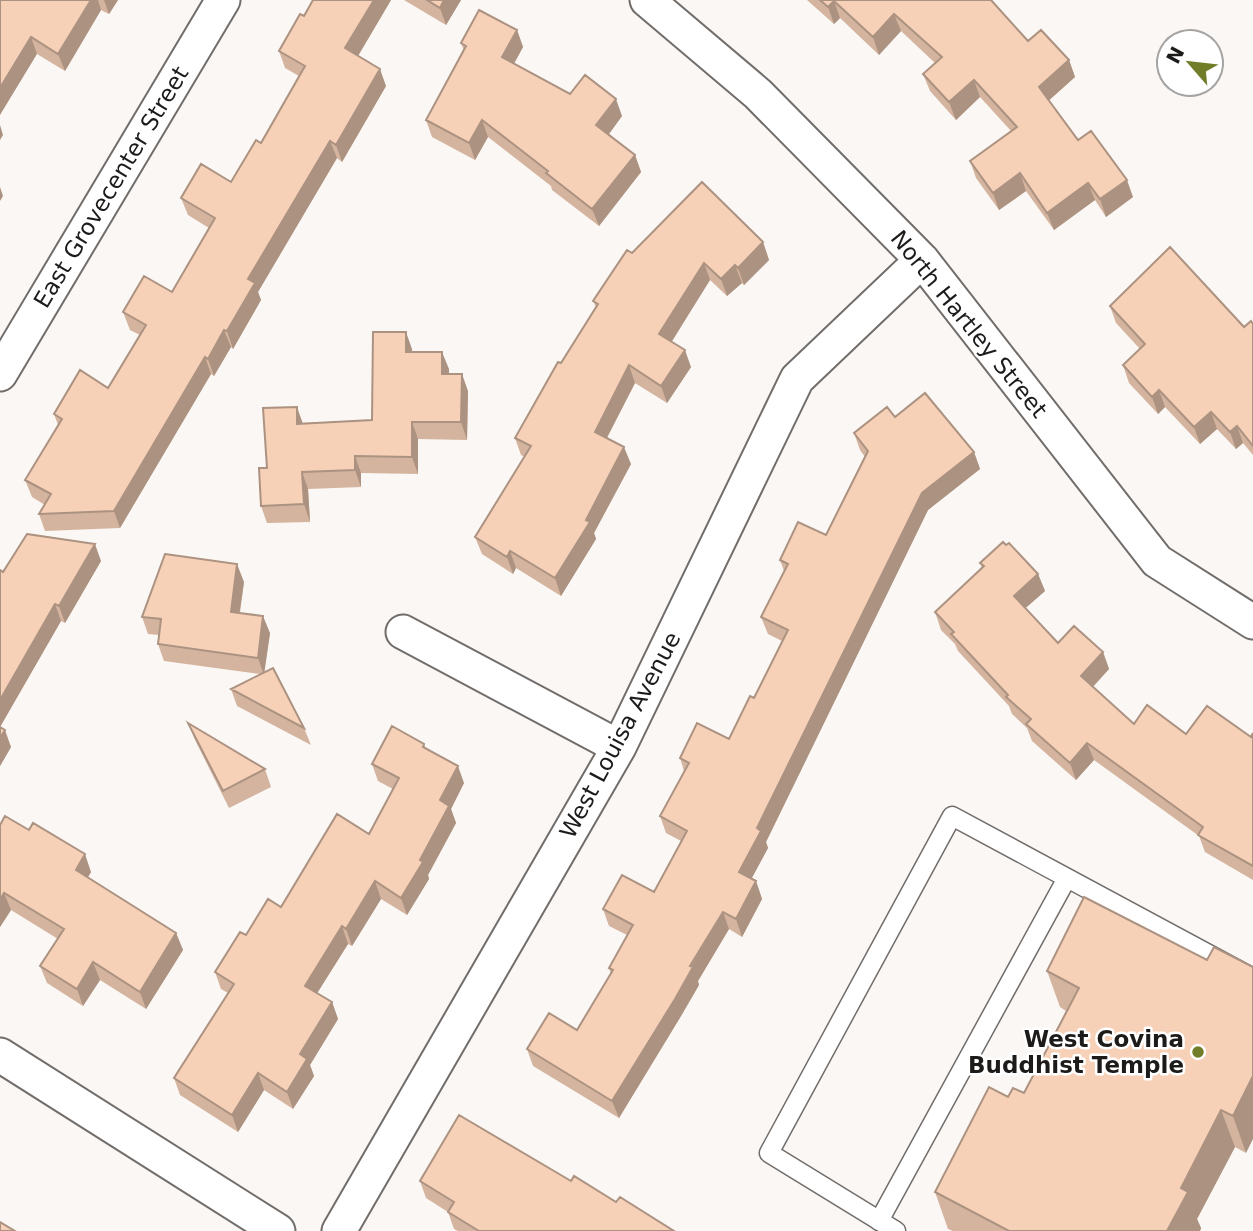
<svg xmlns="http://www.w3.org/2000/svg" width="1253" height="1231" font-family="'DejaVu Sans',sans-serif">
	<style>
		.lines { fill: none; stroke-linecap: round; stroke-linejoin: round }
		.service-casing { stroke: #716d6b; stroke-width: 21 }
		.minor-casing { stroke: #716d6b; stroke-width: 37 }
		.service { stroke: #fff; stroke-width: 18 }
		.minor { stroke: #fff; stroke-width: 33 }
		.wall { fill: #d4b49e }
		.shaded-wall { fill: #ac9281 }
		.building { fill: #f6d1b8; stroke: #ac9281; stroke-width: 2 }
		.poi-dot { fill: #717d29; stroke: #fff; stroke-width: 2.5 }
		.labels { text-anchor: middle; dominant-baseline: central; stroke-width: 5; stroke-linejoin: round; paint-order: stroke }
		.street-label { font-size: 23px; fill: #1d1b1a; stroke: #fff }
		.poi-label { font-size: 23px; font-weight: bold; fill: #1d1b1a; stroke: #fff; text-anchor: end }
	</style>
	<rect width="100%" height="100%" fill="#fbf7f4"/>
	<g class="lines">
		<defs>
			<path id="service" d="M879,1221L1067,878
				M896,1231L769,1153L952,816L1253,978"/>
			<path id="minor" d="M647,0L758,94L922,260L1157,561L1253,622
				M0,374L223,0
				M403,632L619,747
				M0,1055L278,1231
				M339,1231L619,747L797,379L922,260"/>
		</defs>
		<use href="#service" class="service-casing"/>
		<use href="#minor" class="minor-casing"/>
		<use href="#service" class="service"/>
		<use href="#minor" class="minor"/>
	</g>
	<path class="wall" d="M0,0H118L109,14L101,10L65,71L37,54Z
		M391,0L358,56L386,86L342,162L337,158L258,292L261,300L233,349L231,347L214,376L211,374L120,528L45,531L39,514L45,505L32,497L25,480L58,425L54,414L108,388L140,335L130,330L123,312L172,292L209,228L188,215L181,198L231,182L261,143L299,76L285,68L279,51L304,16Z
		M404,0H461L446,25Z
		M807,0H991L1028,41L1069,60L1075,77L1049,100L1078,140L1133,197L1106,217L1095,200L1054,230L1026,191L999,210L976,178L970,161L1011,131L980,97L956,120L930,91L923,74L935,63L901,31L879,55L840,18L834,24Z
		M517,30L523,47L514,64L570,94L622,116L609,134L635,155L641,172L599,226L552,190L551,186L488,137L475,160L432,137L426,120L464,51L461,43Z
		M763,242L769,260L744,285L742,283L727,296L710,280L671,341L691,367L667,403L635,383L607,438L631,464L594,533L596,539L561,596L516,568L513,574L482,554L475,537L525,457L521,455L515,438L596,307L593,301L632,253Z
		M1110,306L1244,327L1253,324V455L1243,443L1236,449L1217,429L1200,444L1165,407L1158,414L1129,383L1123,365L1140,349L1116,323Z
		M412,349V352L449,369V374L468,391L467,440L418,439V474L361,473V487L308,489L310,522L267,523L261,506L267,468L302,423L372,420Z
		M854,433L974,452L980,469L928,510L766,842L768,848L751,879L756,881L762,899L742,937L729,929L698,981L699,985L681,1016L619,1118L533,1066L527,1049L577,1030L611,974L609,968L627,935L609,926L603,909L654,892L681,841L666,833L660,816L684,771L680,758L729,739L754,698L782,641L768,634L761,617L784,571L780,560L826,535L865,457L860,450Z
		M101,561L65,623L61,621L0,727L11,747L0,766V570L3,572Z
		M980,563L1038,574L1045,591L1025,608L1058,643L1103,652L1109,669L1093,687L1134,724L1186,734L1251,737L1253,733V880L1205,852L1199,836L1094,760L1076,780L1032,741L1027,728L1012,714L1009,706L958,651L955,644L941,630L935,612L982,568Z
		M244,582L240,613L270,633L264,672L304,728L311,745L237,706L231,689L260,674L164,661L158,644L159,635L148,634L142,617Z
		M188,723L265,769L271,787L229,808L195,740Z
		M424,744L426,749L464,783L451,809L456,823L428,875L429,879L407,915L381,899L352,946L348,944L317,993L332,1002L338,1019L310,1065L314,1076L293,1109L264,1090L238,1132L180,1095L174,1078L228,993L221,989L215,972L246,935L369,834L393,789L378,781L372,764Z
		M0,825L91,872L88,877L176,933L183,950L146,1009L100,980L83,1006L47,983L40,966L58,939L11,910L0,927Z
		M1207,960L1246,1153L1235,1147L1197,1219L1201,1228L1200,1231H953L948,1229L935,1192L1008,1097L1024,1093L1066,1011L1060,1007L1047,971Z
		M420,1181H571L616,1202L674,1231H458L454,1229L448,1212L426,1198Z"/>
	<path class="shaded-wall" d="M91,0H98L101,10L65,71L58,54Z
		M104,0H118L109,14Z
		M374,0H391L352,66L345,48Z
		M444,0H461L446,25L440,8Z
		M834,1L840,18L834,24L828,7Z
		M894,14L901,31L879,55L873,37Z
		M517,30L523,47L508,74L502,57Z
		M31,37L37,54L0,115V88Z
		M1069,60L1075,77L1045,104L1039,87Z
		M380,69L386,86L342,162L336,145Z
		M974,80L980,97L956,120L949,102Z
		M616,99L622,116L603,142L596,125Z
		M482,120L488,137L475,160L469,143Z
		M0,125L3,135L0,140Z
		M330,141L337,158L258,292L261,300L233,349L227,331L248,279Z
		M635,155L641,172L599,226L592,209Z
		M1020,173L1026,191L999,210L993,193Z
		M1127,180L1133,197L1106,217L1100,199Z
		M1088,183L1095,200L1054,230L1047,213Z
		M0,187L3,196L0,201Z
		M763,242L769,260L744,285L738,268Z
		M704,263L710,280L666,351L659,334Z
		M735,265L742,283L727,296L721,279Z
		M224,330L231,347L214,376L208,359Z
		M406,332L412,349V369L406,352Z
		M685,350L691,367L667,403L661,386Z
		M442,352L449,369L448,392L442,374Z
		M205,357L211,374L120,528L114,511Z
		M629,365L635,383L601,449L595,432Z
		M462,374L468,391L467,440L461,422Z
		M1159,390L1165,407L1158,414L1152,397Z
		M297,407L303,424H297Z
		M1211,412L1217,429L1200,444L1194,427Z
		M412,422L418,439V474L412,457Z
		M1237,426L1243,443L1236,449L1230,432Z
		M624,447L631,464L594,533L596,539L561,596L555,578Z
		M974,452L980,469L928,510L766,842L768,848L746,889L739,872L757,828L922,493Z
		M355,456L361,473V487L355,470Z
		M302,472L308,489L310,522L304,504Z
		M95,544L101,561L65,623L59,606Z
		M510,551L516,568L513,574L507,557Z
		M237,564L244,582L237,629L231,612Z
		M1038,574L1045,591L1020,613L1014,596Z
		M55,604L61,621L0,727V736V700Z
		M263,616L270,633L264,675L258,658Z
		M1103,652L1109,669L1087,693L1081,676Z
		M5,730L11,747L0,766V738Z
		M1087,743L1094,760L1076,780L1070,763Z
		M458,766L464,783L451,809L456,823L428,875L429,879L407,915L401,898L440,800Z
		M85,854L91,872L82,887L76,870Z
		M375,881L381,899L352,946L346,929Z
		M756,881L762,899L742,937L736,919Z
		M4,893L11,910L0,927V900Z
		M723,912L729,929L698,981L699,985L681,1016L619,1118L612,1101Z
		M342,926L348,944L311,1003L305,986Z
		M176,933L183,950L146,1009L140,992Z
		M93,962L100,980L83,1006L77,989Z
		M332,1002L338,1019L310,1065L314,1076L293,1109L287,1092L300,1054Z
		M258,1073L264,1090L238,1132L232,1115Z
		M1253,1076V1139L1246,1153L1233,1116Z
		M1221,1110L1235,1147L1197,1219L1201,1228L1200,1231H1167L1181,1188Z"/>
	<path class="building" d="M0,0H91L58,54L31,37L0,88Z
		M313,0H374L345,48L380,69L336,145L330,141L248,279L255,283L227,331L224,330L208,359L205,357L114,511L39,514L51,494L25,480L62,419L54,414L80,370L108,388L146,325L123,312L144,276L172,292L215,218L181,198L201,164L231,182L256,140L261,143L305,66L279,51L300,14L304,16Z
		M427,0H444L440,8Z
		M820,0H991L1028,41L1041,30L1069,60L1039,87L1078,140L1091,131L1127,180L1100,199L1088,183L1047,213L1020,173L993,193L970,161L1017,127L974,80L949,102L923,74L942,57L894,14L873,37L834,1L828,7Z
		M479,10L517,30L502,57L570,94L585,75L616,99L596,125L635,155L592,209L546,173L548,171L482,120L469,143L426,120L466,46L461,43Z
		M702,182L763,242L738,268L735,265L721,279L704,263L659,334L685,350L661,386L629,365L595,432L624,447L586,520L590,522L555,578L510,551L507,557L475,537L531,446L515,438L558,362L561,363L598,304L593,301L627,250L632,253Z
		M1170,247L1244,327L1251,321L1253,324V446L1237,426L1230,432L1211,412L1194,427L1159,390L1152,397L1123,365L1145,344L1110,306Z
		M373,332H406V352H442V374H462L461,422H412V457L355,456V470L302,472L304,504L261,506L259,468H267L263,408L297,407V424L372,420Z
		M925,393L974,452L922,493L757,828L761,831L739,872L756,881L736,919L723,912L690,966L693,967L675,999L612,1101L527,1049L549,1013L577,1030L613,970L609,968L633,925L603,909L622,875L654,892L687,831L660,816L689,763L680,758L697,723L729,739L750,696L754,698L788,630L761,617L788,564L780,560L798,522L826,535L868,451L854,433L887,407L895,417Z
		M27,534L95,544L59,606L55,604L0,700V570L3,572Z
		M1003,542L1006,545L1009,543L1038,574L1014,596L1058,643L1074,626L1103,652L1081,676L1134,724L1147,705L1186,734L1207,706L1251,737L1253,733V866L1198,835L1203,827L1087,743L1070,763L1026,724L1031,719L1006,697L1008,695L951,634L954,632L935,612L984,566L980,563Z
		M165,554L237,564L231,612L263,616L258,658L158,644L161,619L142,617Z
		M273,668L304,728L231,689Z
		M188,723L265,769L223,791Z
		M392,726L424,744L423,747L458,766L440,800L449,806L420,860L423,862L401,898L375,881L346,929L342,926L305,986L332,1002L300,1054L307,1059L287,1092L258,1073L232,1115L174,1078L234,984L215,972L240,932L246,935L268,899L281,907L337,814L369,834L399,778L372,764Z
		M0,727L5,730L0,738Z
		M5,816L29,830L33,823L85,854L76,870L176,933L140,992L93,962L77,989L40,966L64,929L4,893L0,900V825Z
		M1084,897L1207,960L1214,947L1253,967V1076L1233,1116L1221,1110L1181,1188L1188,1192L1167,1231H1009L935,1192L989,1087L1008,1097L1013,1088L1024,1093L1079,988L1047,971Z
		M459,1115L571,1181L574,1176L616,1202L620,1197L674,1231H479L448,1212L454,1202L420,1181Z
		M0,1222L15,1231H0Z"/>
	<circle class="poi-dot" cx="1198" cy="1052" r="7"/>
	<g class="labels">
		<g class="street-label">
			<text transform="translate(111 187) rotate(-59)">East Grovecenter Street</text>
			<text transform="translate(969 324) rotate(51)">North Hartley Street</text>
			<text transform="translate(620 735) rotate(-62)">West Louisa Avenue</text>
		</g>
		<g class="poi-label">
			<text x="1184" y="1039">West Covina<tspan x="1184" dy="26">Buddhist Temple</tspan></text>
		</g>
	</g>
	<g transform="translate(1190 63) rotate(298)"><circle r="33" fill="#ffffff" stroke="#a5a4a3" stroke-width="2"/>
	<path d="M0-5L12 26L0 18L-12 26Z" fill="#717d29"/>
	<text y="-10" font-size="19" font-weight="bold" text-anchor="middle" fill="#1d1b1a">N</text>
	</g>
</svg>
